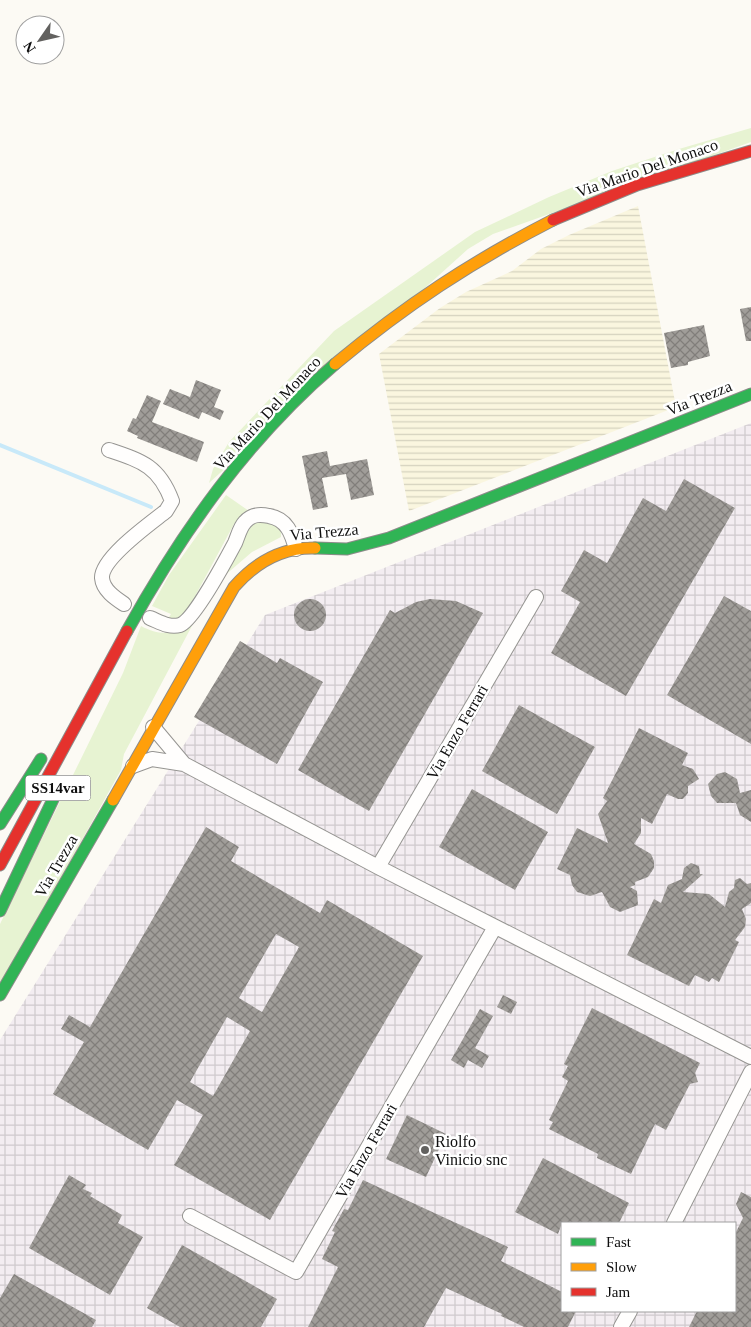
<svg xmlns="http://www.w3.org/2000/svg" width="751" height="1327" font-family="Georgia,serif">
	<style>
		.industrial { fill: url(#industrial-grid); fill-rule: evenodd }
		.farmland { fill: url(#farmland-rules) }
		.grass { fill: #e7f3d2 }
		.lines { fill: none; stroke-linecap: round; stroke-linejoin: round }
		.stream { stroke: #c8e9f9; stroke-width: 4 }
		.building { fill: url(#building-cross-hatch); fill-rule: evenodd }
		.street-casing { stroke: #969592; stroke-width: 16 }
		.fast-casing { stroke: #8c8b89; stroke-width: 13 }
		.slow-casing { stroke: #8c8b89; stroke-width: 13 }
		.jam-casing { stroke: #8c8b89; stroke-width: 13 }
		.street { stroke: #fffefd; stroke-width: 14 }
		.fast { stroke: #30b455; stroke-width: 11 }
		.slow { stroke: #ff9f0a; stroke-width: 11 }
		.jam { stroke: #e5322d; stroke-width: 11 }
		.poi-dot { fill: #62615f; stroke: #fff; stroke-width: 2 }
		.labels { text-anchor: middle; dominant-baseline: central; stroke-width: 5; stroke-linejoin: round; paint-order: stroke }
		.shield { fill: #fff; stroke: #575757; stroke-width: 1 }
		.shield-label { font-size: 15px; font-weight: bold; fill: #0f0f0f }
		.street-label { font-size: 16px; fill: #0f0f0f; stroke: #fff }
		.poi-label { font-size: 16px; fill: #0f0f0f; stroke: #fff; text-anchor: start }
	</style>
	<defs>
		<pattern id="industrial-grid" width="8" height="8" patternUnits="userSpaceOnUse" patternTransform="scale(1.25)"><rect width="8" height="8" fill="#f3edf1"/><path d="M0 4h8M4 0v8" fill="none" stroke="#cfcacd"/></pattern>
		<pattern id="farmland-rules" width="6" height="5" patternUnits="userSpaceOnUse" patternTransform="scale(1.25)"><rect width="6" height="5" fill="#faf6df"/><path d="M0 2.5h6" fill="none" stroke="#d5d2be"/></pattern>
		<pattern id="building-cross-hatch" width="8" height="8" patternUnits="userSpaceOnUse" patternTransform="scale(1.25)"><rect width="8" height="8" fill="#a09d99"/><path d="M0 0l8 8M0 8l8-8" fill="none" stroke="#817e7b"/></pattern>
	</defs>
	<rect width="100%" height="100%" fill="#fcfaf4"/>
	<path class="industrial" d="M751,423V1327H0V1040L265,615ZM562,1223H735V1311H562Z"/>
	<path class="farmland" d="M638,206L676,407L409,511L379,354L440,308L466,292L512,271L541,249L569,235Z"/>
	<path class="grass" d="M751,128V142L493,234L468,249L209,483L213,469L229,442L334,331L475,232L549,197L612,171L679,149Z
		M226,495L249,511L234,524L186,613L181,618L166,622L171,614L152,606L169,575Z
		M258,520L271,521L281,529V537L252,552L223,577L246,532Z
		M194,622L124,754L121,770L0,987V924L123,673L141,626C162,637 175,634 194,622Z"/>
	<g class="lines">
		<path class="stream" d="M0,445L151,507"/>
	</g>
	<path class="building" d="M751,307V341H746L740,309Z
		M704,325L710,356L688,362V365L671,368L664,333Z
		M196,380L221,390L214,407L224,411L220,420L202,412L199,419L163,404L170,389L190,397Z
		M147,395L161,401L152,422L204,442L197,462L137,438L138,436L127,431L133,418L136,419Z
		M327,451L330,466L367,459L374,495L351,500L346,474L322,478L328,507L313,510L302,456Z
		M684,479L735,508L626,696L551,653L580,602L561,591L584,550L607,563L643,498L666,511Z
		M724,596L751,611V744L667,695Z
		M430,599L456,601L483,613L369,811L298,770L390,610L395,613L416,602Z
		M294 615a16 16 0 1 1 32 0a16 16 0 1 1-32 0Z
		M240,641L277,663L280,658L323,682L277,764L194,717Z
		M519,705L595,747L557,814L482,771Z
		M639,728L688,753L682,765L693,769L699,779L688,786V793L683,799H678L667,794L652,824L641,818V833L634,844L651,854L654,861V868L648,877L635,882V885L630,887L637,891L638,905L620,912L610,907L602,892L590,896L577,892L572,885L570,875L557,869L577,828L608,843L598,814L607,801L603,798Z
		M725,772L737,779L740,793L751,790V822L740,815L736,803H717L711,796L708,784L717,774Z
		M472,789L548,832L515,890L439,847Z
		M206,827L239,847L231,861L320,913L327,900L423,956L270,1220L174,1165L203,1115L177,1100L148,1150L53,1094L84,1042L61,1029L69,1015L90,1027ZM276,934L299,947L262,1012L239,998ZM227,1017L250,1031L213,1096L190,1082Z
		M691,863L699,866L700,874H703L683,892L709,894L725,907L729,892L734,888L735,880L740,878L747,884L751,883V903L742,909L746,919L745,927L735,940L739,942L719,982L712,978L709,982L695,975L689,986L627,955L654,899L661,903L668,885L682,879L684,868Z
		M503,995L517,1002L511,1014L497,1007Z
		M592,1008L700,1063L695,1073L698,1082L690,1084L666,1130L655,1124L631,1174L597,1158L598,1154L549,1129L553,1122L549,1120L568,1081L562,1077L568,1066L564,1064Z
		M480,1009L493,1016L475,1048L489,1056L482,1068L468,1060L464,1068L451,1060Z
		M407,1115L446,1134L426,1177L386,1159Z
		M543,1158L629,1203L619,1223H562L558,1234L515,1212Z
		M69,1175L86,1185L83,1189L92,1193L90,1196L122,1215L118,1223L143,1237L110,1295L29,1248Z
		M363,1180L508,1247L501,1261L562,1292V1311H576L568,1327H524L501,1316L502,1314L446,1288L424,1327H308L338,1267L322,1259L335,1232L332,1231L344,1209L348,1210Z
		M741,1192L751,1197V1327H689L697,1311H735V1234L743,1218L736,1204Z
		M182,1245L277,1299L261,1327H180L147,1308Z
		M14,1274L96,1320L92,1327H0V1298Z"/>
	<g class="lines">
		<defs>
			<path id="street" d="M109,450C142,461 159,466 172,501L166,511C151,523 101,558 102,578C103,590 115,598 124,604
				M150,618C160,622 169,628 180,625C194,620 227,558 235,543C238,536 240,527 245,522C252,514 260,514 269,516C287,519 292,534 296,549
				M153,727L184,764
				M133,766L152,759L184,764L378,867L751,1057
				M378,867L536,597
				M190,1216L296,1272L495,927
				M674,1223L751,1072
				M621,1327L630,1311"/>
			<path id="fast" d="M315,548L347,549L389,538L751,394
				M127,631C182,532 248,438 335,364
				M0,824L41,759
				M0,911L57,791
				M0,995L113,800"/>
			<path id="slow" d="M335,364C406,305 471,262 553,220
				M113,800L234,587C255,563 281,547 315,548"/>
			<path id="jam" d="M553,220L637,185L751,151
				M0,865L127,631"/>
		</defs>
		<use href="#street" class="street-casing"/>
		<use href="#fast" class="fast-casing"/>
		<use href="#slow" class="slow-casing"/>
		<use href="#jam" class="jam-casing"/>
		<use href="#street" class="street"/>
		<use href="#fast" class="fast"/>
		<use href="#slow" class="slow"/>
		<use href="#jam" class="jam"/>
	</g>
	<circle class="poi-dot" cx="425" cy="1150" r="5"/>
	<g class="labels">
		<rect class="shield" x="25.5" y="775.5" width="65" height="25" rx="4"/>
		<g class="shield-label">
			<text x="58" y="788">SS14var</text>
		</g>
		<g class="street-label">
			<text transform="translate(647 168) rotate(-19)">Via Mario Del Monaco</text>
			<text transform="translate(699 398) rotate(-22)">Via Trezza</text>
			<text transform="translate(267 413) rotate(-47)">Via Mario Del Monaco</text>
			<text transform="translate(324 532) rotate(-5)">Via Trezza</text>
			<text transform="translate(457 732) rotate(-60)">Via Enzo Ferrari</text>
			<text transform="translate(56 866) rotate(-60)">Via Trezza</text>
			<text transform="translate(366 1151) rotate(-60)">Via Enzo Ferrari</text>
		</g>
		<g class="poi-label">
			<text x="435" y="1141">Riolfo<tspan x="435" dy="18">Vinicio snc</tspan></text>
		</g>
	</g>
	<rect x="561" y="1222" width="175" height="90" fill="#ffffff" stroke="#9f9f9f"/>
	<rect x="571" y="1238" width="25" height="8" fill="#30b455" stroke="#9f9f9f"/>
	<text x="606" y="1247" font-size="15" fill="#0f0f0f">Fast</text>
	<rect x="571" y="1263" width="25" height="8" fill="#ff9f0a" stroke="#9f9f9f"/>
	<text x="606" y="1272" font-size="15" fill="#0f0f0f">Slow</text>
	<rect x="571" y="1288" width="25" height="8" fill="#e5322d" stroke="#9f9f9f"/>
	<text x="606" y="1297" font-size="15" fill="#0f0f0f">Jam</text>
	<g transform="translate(40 40) rotate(236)"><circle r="24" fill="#ffffff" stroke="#9f9f9f"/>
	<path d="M0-4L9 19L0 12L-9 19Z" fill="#62615f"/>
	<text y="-8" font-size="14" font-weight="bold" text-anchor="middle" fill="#0f0f0f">N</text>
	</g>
</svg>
